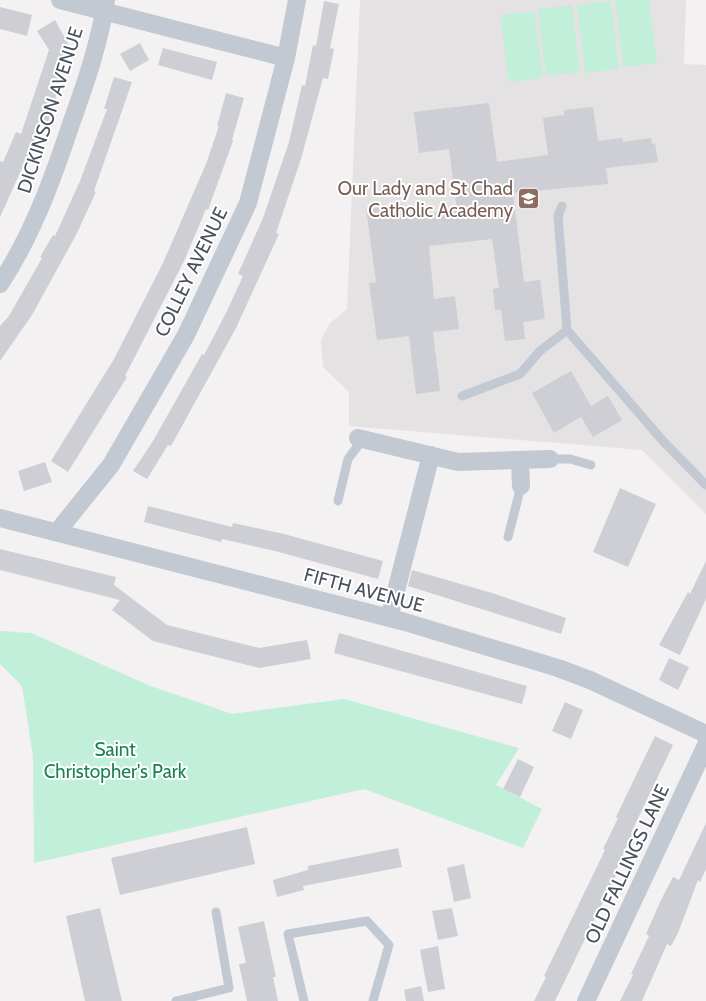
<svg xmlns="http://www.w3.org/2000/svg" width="706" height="1001" font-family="Cabin,sans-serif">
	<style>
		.education { fill: #e4e2e3 }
		.green { fill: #c1efd9 }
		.building { fill: #cecfd5 }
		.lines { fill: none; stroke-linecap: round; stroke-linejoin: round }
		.lane { stroke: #c2c9d2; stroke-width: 9 }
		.street { stroke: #c2c9d2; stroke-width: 18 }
		.labels { text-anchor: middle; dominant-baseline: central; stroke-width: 4; stroke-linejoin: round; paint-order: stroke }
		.street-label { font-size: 19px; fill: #49515e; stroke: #fff }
		.education-label { font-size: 19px; fill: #785e54; stroke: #fff; text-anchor: end }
		.park-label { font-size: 19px; fill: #19805a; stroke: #fff }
	</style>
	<rect width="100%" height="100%" fill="#f3f1f1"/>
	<path class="education" d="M360,0H686L684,64L706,65V514L642,450L349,426V392L323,367L321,340L329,324L347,309Z"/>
	<path class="green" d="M615,0H649L657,63L623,67Z
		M611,1L619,69L585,73L577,5Z
		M572,5L580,72L546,76L538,9Z
		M534,11L543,78L509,82L500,15Z
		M0,631L31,633L148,685L232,714L344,699L519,748L496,785L542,809L523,848L364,789L34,863L33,756L22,686L0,664Z"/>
	<path class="building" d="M324,1L339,4L330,48L334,49L328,79L323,78L301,159L276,233L279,234L236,328L171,446L168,445L147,479L133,471L153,441L202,354L204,355L227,311L243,276L238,274L263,218L289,142L302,85L305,86L313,45L316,46Z
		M0,7L32,15L27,36L0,29Z
		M55,20L70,47L65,67L44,135L38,133L0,217V161L3,162L16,132L21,134L49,50L37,31Z
		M140,43L149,60L130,71L120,54Z
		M163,48L217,62L212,80L158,65Z
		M114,77L132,82L94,191L96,192L76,235L32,315L0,361V326L9,316L42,258L40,257L53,235L55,236L80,181L107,109H104Z
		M226,93L244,98L232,140L233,141L208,210L206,209L184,261L125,376L127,377L68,472L51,461L114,359L163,263L206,164L219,126H217Z
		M489,103L497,162L548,155L543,118L564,115V110L593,107L598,141L622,138L623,142L651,138L652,144L655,143L658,162L606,168L608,184L513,193L524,282L540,280L545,319L523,322L525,339L505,341L501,310H495L493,289L499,288L492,239L429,246L434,299L455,296L459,329L433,332L440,391L416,394L409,336L377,340L369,283L376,282L366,209L403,204L404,217L457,210L449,149L419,153L414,112Z
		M571,371L591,406L608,396L622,420L593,437L581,417L554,433L532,393Z
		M45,462L52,482L24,491L18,471Z
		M620,488L656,504L628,567L593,552Z
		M148,506L232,527L233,523L284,534L383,561L378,579L275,551L222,539L221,542L144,522Z
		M0,549L116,577L114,585L167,625L259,648L307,640L311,659L259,668L153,641L112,610L120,600L0,570Z
		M706,561V599L680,655L659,645L688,592L690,594Z
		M412,570L492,593L566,618L561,634L408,586Z
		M339,633L527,686L522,704L334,653Z
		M669,658L689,667L678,690L659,680Z
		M565,702L583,710L571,739L552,731Z
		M655,736L673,745L631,833H633L615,872L617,873L555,1001H534L546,977L544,976L605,850L603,849L618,818L616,817Z
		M518,759L534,767L520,797L503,789Z
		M706,823V869L700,882L698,880L678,933L671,946L667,944L642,1001H620L633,975L631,974L649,936L646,934L661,900L673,877L679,880Z
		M247,827L255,864L120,895L111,858Z
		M398,848L402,867L303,886L304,890L277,897L273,880L308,870V866Z
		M464,864L471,898L454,902L447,868Z
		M100,908L122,1001H85L66,916Z
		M452,908L458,936L438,940L432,911Z
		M264,921L276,977H273L278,1001H247L239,964L246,963L238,927Z
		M438,946L445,989L428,992L420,950Z
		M421,986L424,1001H406L404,990Z"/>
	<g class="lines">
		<path class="lane" d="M562,206L558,216L567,330
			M462,396L520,374L540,351L567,330L663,441L706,485
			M550,459H570L591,465
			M338,501L348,459L363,439
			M508,537L521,486
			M176,1001L229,988L216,912
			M304,1001L288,934L367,921L389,945L373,1001"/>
		<path class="street" d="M60,0L286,58
			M0,284C33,234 53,178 72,121C86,82 100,41 106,0
			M358,438L458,462L550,459
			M520,462L521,486
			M0,518L405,622L558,668L590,680L706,734
			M57,532L111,465L186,335L248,203L286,58L297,0
			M389,618L431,455
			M586,1001L706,745"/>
	</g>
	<defs>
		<symbol id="school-square" viewBox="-11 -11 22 22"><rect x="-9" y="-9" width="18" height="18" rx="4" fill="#8d6e63" stroke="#fff"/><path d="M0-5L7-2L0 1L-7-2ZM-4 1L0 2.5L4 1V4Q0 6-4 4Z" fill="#fff"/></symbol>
	</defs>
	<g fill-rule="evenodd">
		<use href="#school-square" x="516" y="186" width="25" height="25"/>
	</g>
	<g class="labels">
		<g class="street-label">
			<text transform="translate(50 110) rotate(-72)">DICKINSON AVENUE</text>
			<text transform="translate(191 272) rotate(-64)">COLLEY AVENUE</text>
			<text transform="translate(364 590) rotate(15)">FIFTH AVENUE</text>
			<text transform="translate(627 864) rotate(-65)">OLD FALLINGS LANE</text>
		</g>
		<g class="education-label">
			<text x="513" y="188">Our Lady and St Chad<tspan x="513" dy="22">Catholic Academy</tspan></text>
		</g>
		<g class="park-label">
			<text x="115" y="749">Saint<tspan x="115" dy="22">Christopher's Park</tspan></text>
		</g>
	</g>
</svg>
